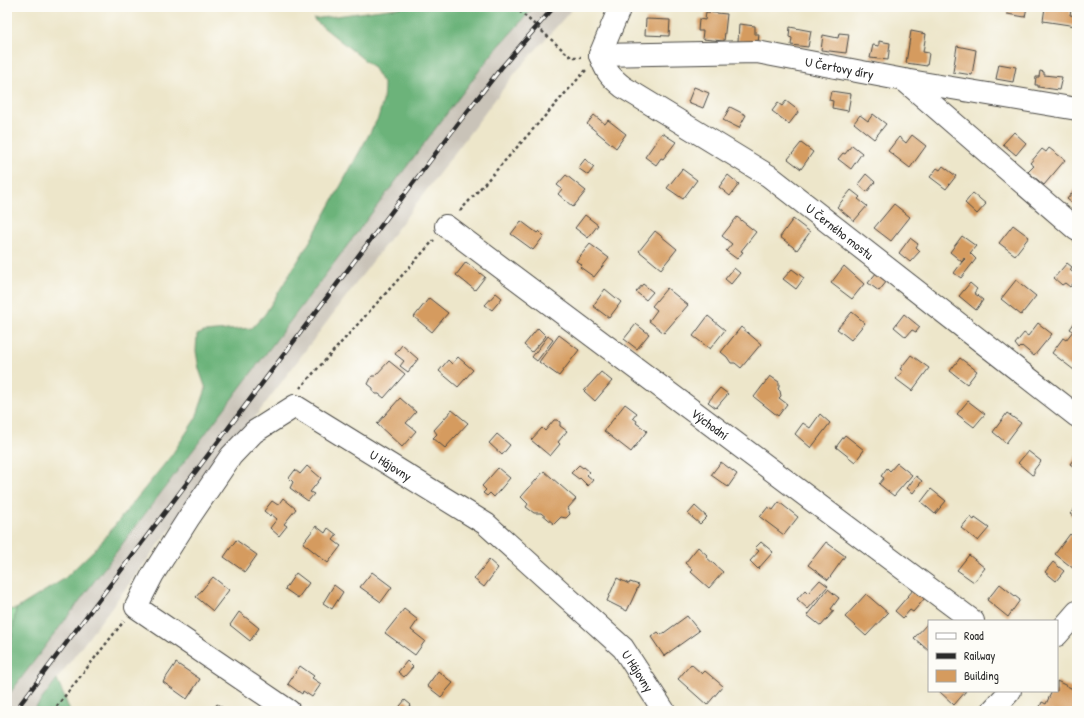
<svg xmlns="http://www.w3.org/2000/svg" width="1084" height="718" font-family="'Patrick Hand',sans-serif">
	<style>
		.industrial { fill: #c9c3b8 }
		.green { fill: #85d18f; stroke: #587e5d }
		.forest { fill: #6cb37a; stroke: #4c6f52 }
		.building { fill: #d59b5e }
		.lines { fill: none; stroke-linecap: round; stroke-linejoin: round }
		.minor-casing { stroke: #484743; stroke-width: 24 }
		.path { stroke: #484743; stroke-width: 2.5; stroke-dasharray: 3 3; stroke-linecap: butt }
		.minor { stroke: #fff; stroke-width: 22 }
		.rail-casing { stroke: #2b2b2b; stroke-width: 4.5 }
		.rail { stroke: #fdfcf7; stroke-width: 3; stroke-dasharray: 9; stroke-linecap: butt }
		.path-bridge { stroke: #484743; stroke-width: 2.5; stroke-dasharray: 3 3; stroke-linecap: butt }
		.labels { text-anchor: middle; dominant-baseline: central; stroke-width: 3.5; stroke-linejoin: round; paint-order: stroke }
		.street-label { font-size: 13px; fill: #2b2b2b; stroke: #fdfcf7 }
	</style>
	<rect width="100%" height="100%" fill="#fdfcf7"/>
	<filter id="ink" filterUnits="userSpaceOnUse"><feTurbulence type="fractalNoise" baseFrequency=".025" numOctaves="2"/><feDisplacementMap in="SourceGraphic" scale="8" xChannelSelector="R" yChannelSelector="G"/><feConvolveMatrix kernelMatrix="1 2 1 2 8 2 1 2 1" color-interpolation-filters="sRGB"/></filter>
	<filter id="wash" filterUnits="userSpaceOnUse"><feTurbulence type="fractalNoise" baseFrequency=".012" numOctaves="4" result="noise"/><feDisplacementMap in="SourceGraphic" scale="16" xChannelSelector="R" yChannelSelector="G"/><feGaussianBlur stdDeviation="0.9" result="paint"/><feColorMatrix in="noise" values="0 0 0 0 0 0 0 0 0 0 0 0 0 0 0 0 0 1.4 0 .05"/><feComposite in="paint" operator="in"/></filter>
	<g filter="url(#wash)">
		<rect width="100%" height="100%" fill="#ede6ca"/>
		<path class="industrial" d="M534,7H574L515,73L33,711H7V697L426,141L492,54Z"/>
		<path class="green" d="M16,609L11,643L7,648V610Z"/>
		<path class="forest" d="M404,7H534L492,54L426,141L7,697V648L11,643L16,609L64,579L98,546L171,456L196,418L206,389L199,369L196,351L197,335L204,332L252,328L265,314L312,238L378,118L383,101L384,85L373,67L313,19Z
			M57,679L70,711H33Z"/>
		<g id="blocks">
			<path class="building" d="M967,7H981V11L966,9Z
				M1008,7H1027L1025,17L1007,14Z
				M1045,7L1071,10L1070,15L1077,16L1076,26L1043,21Z
				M706,12L727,14L724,41L702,39L703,31H698L699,19L705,20Z
				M646,19L670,20L669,36L645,35Z
				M739,24L755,26V34H759L758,43L738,41Z
				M790,27L811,31L808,47L791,45L792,38L789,37Z
				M911,31L926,34L923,52L929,53L927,66L906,63Z
				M839,33L849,34L846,53L821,50L823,35L838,38Z
				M879,41L890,43L888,60L870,58L873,45L879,46Z
				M957,46L976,50L972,75L953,72Z
				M999,64L1016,67L1013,82L996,79Z
				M1040,71L1044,72V75L1062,77L1059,90L1038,87V85H1035L1036,77H1039Z
				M694,87L709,93L703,108L688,102Z
				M831,91L851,94L848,111L832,108L833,101L829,100Z
				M786,101L799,111L789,124L772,111L778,103L782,106Z
				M730,107L746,115L739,128L723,120Z
				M873,114L886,124L874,139L854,123L860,115L868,121Z
				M594,115L605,124L608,120L626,134L616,148L587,124Z
				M1014,132L1026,143L1016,155L1003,144Z
				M662,133L676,142L663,159L661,158L656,165L645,157Z
				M912,135L926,146L910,168L888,151L899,137L906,143Z
				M801,143L813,152L801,169L788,159Z
				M852,145L862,153L851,169L838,159L843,153L845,154Z
				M1049,148L1065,160L1044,185L1028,172L1034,166L1030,163L1042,149L1046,152Z
				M585,159L594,167L588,175L578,168Z
				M943,166L956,176L946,189L930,177L937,168L940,170Z
				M682,169L697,180L683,199L667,188Z
				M866,174L875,182L867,192L858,184Z
				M566,175L586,191L573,207L558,194L562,189L557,185Z
				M728,175L739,184L730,196L719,187Z
				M1077,187V207L1067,199Z
				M851,190L860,197L858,199L867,206L854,221L837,207Z
				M973,193L986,204L977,214L965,203Z
				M894,204L910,217L891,241L874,228Z
				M585,215L598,225L588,238L575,228Z
				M737,217L756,232L741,251L743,252L737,259L726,251L732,244L722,236Z
				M793,219L810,232L797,250L780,237Z
				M521,221L537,233L539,231L544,236L533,250L511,234Z
				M1013,225L1029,237L1015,255L999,243Z
				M655,231L677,249L661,269L639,251Z
				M962,236L976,246L970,253L976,259L961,278L954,273L962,262L965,259L964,258L962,262L950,252Z
				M910,238L918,244L916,247L920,251L910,262L899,253Z
				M590,244L609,258L594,277L580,267L582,265L576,261Z
				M466,262L485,277L475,290L456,275Z
				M1067,263L1072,267L1070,270L1077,276V279L1070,287L1065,283L1062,285L1054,278Z
				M844,266L864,284L852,299L831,283Z
				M734,268L740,273L731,284L725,279Z
				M792,269L804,278L796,289L783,279Z
				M877,272L887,281L879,291L868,283Z
				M1016,280L1036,296L1021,315L1001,299Z
				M970,283L977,289L974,293L983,300L976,310L959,296Z
				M643,284L653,292L646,300L636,292Z
				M667,288L688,305L664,333L649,321L657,310L652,306Z
				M605,289L621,302L609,318L593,306Z
				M496,293L502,298L492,310L485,305Z
				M429,298L448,313L432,332L414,317Z
				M852,312L865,323L851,340L837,329Z
				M904,314L920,327L916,332L912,330L906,337L894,327Z
				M708,316L725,330L710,349L693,336Z
				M1077,319V366L1074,370L1052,353L1063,338L1066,340L1073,331L1070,329Z
				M1038,323L1052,334L1034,356L1022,346L1019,349L1015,344L1024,333L1028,336Z
				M636,324L649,334L637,349L624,339Z
				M741,327L761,344L741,368L735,363H731L727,357L721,352Z
				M538,328L546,336L532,352L524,345Z
				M559,335L579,350L559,376L539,362Z
				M548,336L553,340L537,361L532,357Z
				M402,345L418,359L408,372L400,366L404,361L395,354Z
				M911,355L929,368L912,391L896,379L903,371L900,369Z
				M458,357L473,370L458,387L439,371L448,360L452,364Z
				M960,358L977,371L967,384L950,371Z
				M389,361L405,374L384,398L379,394H376L373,392V388L368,384L372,376H375Z
				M601,372L612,381L595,401L584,391Z
				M770,376L779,382V387L778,389L780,391L781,396L779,398L787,404L778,416L754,397Z
				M720,388L728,394L716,408L708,402Z
				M400,398L416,412L406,423L416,431L402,447L377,424Z
				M968,401L985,414L974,427L957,414Z
				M625,404L637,413L633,418L637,421L636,423L647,431L631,452L604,431Z
				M452,410L468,423L445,448L433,438L437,434L434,430Z
				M1007,413L1021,423L1006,443L993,432Z
				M820,414L830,423L811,448L795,434L803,423L810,428Z
				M554,420H557L560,422V426L567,431L558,442L560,444L550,456L531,440L542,428L545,431Z
				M497,434L510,445L502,455L489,443Z
				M845,435L864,450L855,462L836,447Z
				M1028,451L1041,461L1034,470V474L1032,475L1018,463Z
				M1077,455V469L1070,464Z
				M721,462L737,474L728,487L711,475Z
				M897,463L912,475L894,496L879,484L884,478L881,476L887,468L890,471Z
				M579,465L583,468L584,467L590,472L587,475L593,480L588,486L580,478L579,479L571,473Z
				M307,466L321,478L310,492L314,494L308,501L290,488L293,482L289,478L295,470L300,474Z
				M498,468L510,478L494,497L490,493L487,496L483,493L486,490L482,486Z
				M544,471L576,499L568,508L570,514L566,518L561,517L554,524L541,513H534L526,507L528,504L521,497Z
				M916,476L922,481L913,493L907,488Z
				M931,489L946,501L935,514L921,502Z
				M283,498L296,509L284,524L287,526L279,536L270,528L277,519L271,514L270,516L264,511L272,501L278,505Z
				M779,502L798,517L784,535L760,517L768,507L773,510Z
				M695,506L707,517L700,524L688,514Z
				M1077,506V519L1070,514Z
				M970,517L974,520L975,518L989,528L978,541L961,528Z
				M316,526L325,533L328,528L337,535L333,540L341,546L328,563L303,543Z
				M1070,534L1077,540V566L1074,569L1055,554Z
				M236,540L257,555L245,572L224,557Z
				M761,542L773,552L758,569L750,561L759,551L755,548Z
				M826,542L845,556L828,580L808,565Z
				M698,547L707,555L706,557L723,572L709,588L691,572L693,570L685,563Z
				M969,555L985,568L974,582L957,570Z
				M489,560L498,568L484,587L474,579Z
				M1053,562L1064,571L1056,581L1045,572Z
				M372,572L392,587L381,602L360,587Z
				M296,573L309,583L298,598L285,589Z
				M213,577L229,590L213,611L196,597Z
				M617,578L629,584L630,582L639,585L627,611L607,601Z
				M820,580L828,586L808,609L797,599L805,590L808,593Z
				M1000,584L1020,600L1008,617L987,600Z
				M334,585L343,592L332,609L323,603Z
				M828,589L839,598L831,609L834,611L821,626L807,615Z
				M914,589L925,598L913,612L910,610L903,618L895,611Z
				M866,594L888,613L866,636L845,617Z
				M404,609L418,620L411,630L425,641L415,655L385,633Z
				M239,612L259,628L250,641L230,625Z
				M687,616L699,631L664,656L651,637L658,632L661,635Z
				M929,622V651L914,638Z
				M407,661L413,667L404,677L398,672Z
				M176,663L200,679L187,699L163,682Z
				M691,664L702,674L705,671L723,686L707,705L678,679Z
				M300,666L314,676L312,678L321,684L312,697L303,691L302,694L288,684Z
				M438,671L453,683L441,697L427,686Z
				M1057,681L1077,691V711H1038L1042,702L1046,704L1052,691H1057Z
				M939,691H966L954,705Z
				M405,700L411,705L406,711H396Z
				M217,704L228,711H212Z"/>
		</g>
	</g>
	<g filter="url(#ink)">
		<use href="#blocks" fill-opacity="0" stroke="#484743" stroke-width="1"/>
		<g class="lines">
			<defs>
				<g id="minor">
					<path id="s1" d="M600,55C606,71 609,76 623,87L769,176L1077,416"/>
					<path id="s2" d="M600,55L757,52L904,80L1077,109"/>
					<path d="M600,55L620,7"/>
					<path d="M904,80L1077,230"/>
					<path id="s3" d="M446,226L973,621"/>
					<path d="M1057,635L1077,612"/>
					<path id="s4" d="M289,711L136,607L153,574L188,519L231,456L254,432L295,406L486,524L623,648L664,711"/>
					<path d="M992,711L1010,691"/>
				</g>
			</defs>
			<use href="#minor" class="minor-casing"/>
			<path class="path" d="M564,51L571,57H581
				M460,211L586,70
				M300,388L434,240
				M53,711L124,621"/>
			<use href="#minor" class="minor"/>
			<defs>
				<path id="rail" d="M15,711L460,121L501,68L554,7"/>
			</defs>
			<use href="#rail" class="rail-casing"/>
			<use href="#rail" class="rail"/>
			<path class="path-bridge" d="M515,7L564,51"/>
		</g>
	</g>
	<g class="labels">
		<g class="street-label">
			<text stroke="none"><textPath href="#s2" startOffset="241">U Čertovy díry</textPath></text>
			<text stroke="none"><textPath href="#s1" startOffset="301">U Černého mostu</textPath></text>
			<text stroke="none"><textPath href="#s3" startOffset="330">Východní</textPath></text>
			<text stroke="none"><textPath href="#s4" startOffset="558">U Hájovny</textPath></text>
			<text stroke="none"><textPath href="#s4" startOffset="882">U Hájovny</textPath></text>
		</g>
	</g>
	<rect width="1084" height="718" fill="none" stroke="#fdfcf7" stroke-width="24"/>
	<rect x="928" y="620" width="130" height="72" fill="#fdfcf7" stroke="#a9a8a5"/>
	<rect x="936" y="633" width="20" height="6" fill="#ffffff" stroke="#a9a8a5"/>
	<text x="964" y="640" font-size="12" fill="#2b2b2b">Road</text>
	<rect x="936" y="653" width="20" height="6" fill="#2b2b2b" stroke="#a9a8a5"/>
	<text x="964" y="660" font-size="12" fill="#2b2b2b">Railway</text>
	<rect x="936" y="670" width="20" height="12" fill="#d59b5e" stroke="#a9a8a5"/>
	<text x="964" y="680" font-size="12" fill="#2b2b2b">Building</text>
</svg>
